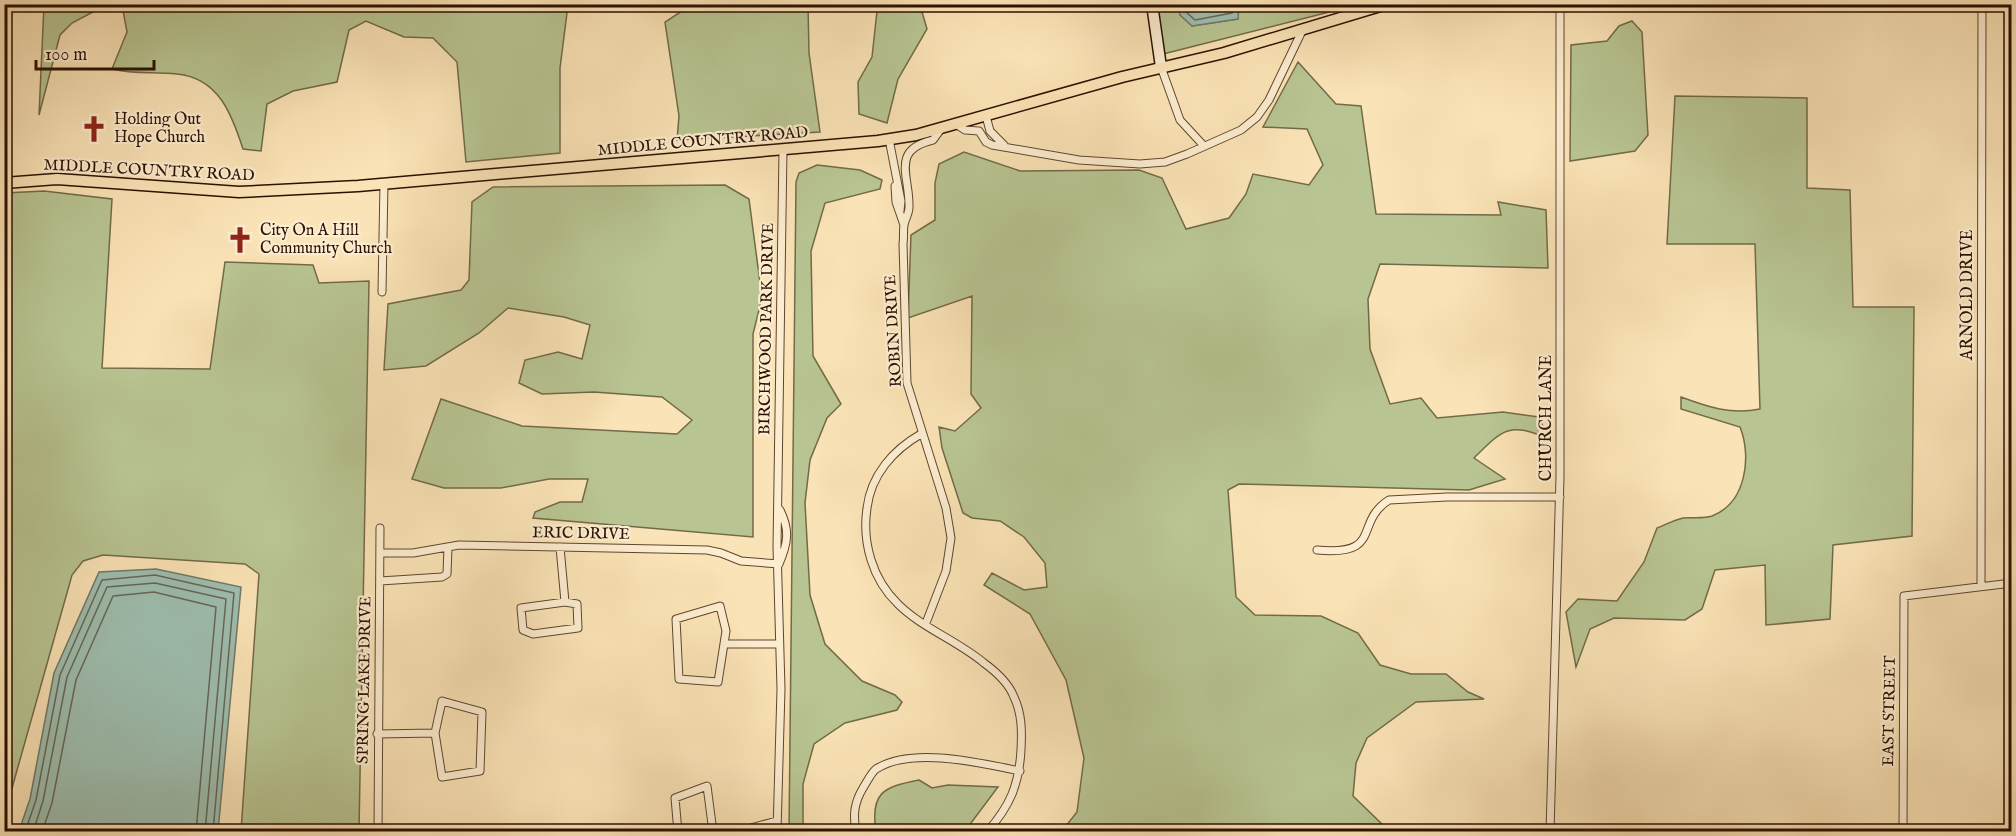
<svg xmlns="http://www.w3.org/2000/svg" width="2016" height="836" font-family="'IM FELL English',serif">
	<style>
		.green { fill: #b8c592; stroke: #726a49; stroke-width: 1.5 }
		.water { fill: #9ebeaf; stroke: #707869; stroke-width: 1.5 }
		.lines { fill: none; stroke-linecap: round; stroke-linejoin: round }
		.shore { stroke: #656758; stroke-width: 1.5 }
		.street-casing { stroke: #60452e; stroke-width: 9 }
		.secondary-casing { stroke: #2c1000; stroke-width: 13 }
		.primary-casing { stroke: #2c1000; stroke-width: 13 }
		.street { stroke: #fcedd0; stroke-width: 7 }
		.secondary { stroke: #fcedd0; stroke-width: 10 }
		.primary { stroke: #fae3b6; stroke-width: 10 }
		.labels { text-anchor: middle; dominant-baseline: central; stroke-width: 4.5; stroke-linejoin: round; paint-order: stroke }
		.poi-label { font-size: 16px; fill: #2c1000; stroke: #fcedd0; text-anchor: start }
		.street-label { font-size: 16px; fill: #2c1000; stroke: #fcedd0 }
	</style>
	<rect width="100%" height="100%" fill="#fae3b6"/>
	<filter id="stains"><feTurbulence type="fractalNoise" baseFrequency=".00333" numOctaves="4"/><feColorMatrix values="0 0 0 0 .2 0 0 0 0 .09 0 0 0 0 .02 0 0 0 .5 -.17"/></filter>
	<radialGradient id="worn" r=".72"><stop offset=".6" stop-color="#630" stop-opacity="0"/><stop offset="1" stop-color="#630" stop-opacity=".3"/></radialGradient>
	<path class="green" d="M44,5H106L72,23L60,35L39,115Z
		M122,5H568L560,68V153L466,162L457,62L433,38L404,37L366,21L349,30L337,82L293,91L267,104L261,151L243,149C232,115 219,78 177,74C155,71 135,75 112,69L127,32Z
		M683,5H808L809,53L820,132L677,140L679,116L665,22L682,11Z
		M873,5H920L927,29L898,79L887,123L859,114L858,82L872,57L877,11Z
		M1152,5H1179L1192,26L1238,19L1235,5H1357L1159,55Z
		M1632,21L1642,32L1648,135L1635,151L1570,161L1571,45L1607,41L1619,26Z
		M1298,62L1336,104L1361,106L1376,214L1501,215L1498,202L1546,210L1548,268L1380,264L1368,299L1370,349L1390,404L1421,398L1437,418L1503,412L1539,417L1548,439C1510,421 1502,430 1474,458L1505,479L1469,490L1239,484L1228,490L1236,597L1255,615L1321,616L1358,633L1380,665L1411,674H1446L1468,692L1484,699L1416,702L1367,738L1356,763L1353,796L1387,829L1350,832L1062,831L1077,812L1084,758L1066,680L1030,614L984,585L992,573L1024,590L1047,587L1045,563L1024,537L1000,521L972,518L963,513L942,448L939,427L955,431L981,408L971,394L972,296L908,318L911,235L935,220V183L939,164L964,152L1020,171L1139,170L1162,178L1186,229L1229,218L1246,194L1253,174L1309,185L1323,165L1307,129L1263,127Z
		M1675,96L1807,98V188L1850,190L1853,307H1914L1912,536L1833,545L1830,619L1766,625L1765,565L1715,570L1702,609L1685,620L1614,618L1590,629L1576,667L1566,612L1578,599L1617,601L1644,562L1657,528C1665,525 1674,520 1683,518C1692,517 1703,519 1712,516C1746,503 1752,457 1740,427L1681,409V397C1708,407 1731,415 1760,409L1755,244H1667Z
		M817,165L860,170L882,180L880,189L825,203L811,251L813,356L841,404L827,418L810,460L805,503L810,595L825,644L862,681L895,695L902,702L897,710L845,723L814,744L803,784V831L789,832L796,182L799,173Z
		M725,185L749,199L762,298L753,334V537L533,518L535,512L560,502H582L588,479H549L501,488H444L412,479L441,399L522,426L677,434L692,420L662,397L594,392L542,394L519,383L525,360L558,352L582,359L590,325L564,317L508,308L479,333L426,366L384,370L388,304L461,290L469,280L472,202L493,187Z
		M44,191L112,199L102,368L210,369L225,262L313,265L319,283L369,281L359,831H241L259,574L245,564L103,555L83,561L72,575L5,813V193Z
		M919,780L932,788L948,785L998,787L965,831H876C870,793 883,787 919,780Z"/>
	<path class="water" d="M1178,5H1239L1238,19L1192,26L1180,15Z
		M156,569L241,587L218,831H19L30,799L54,673L99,572Z"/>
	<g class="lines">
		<path class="shore" d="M1184,4L1186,12L1195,20L1232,13L1234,4
			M25,832L36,800L60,675L102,580L155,575L234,593L213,832
			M33,832L43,801L67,677L107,587L155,583L226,599L205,832
			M42,832L52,803L76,680L113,596L154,592L216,607L196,832"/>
		<defs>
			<path id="street" d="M1161,67L1180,120L1204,146
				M986,116L990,131L1004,145
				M956,124L965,130L979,131L986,142L992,145L1079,160L1140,164L1165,162L1187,154L1241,130L1257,117L1269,100L1303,29
				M889,139L901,201L900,211
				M895,186L896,202L904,225
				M382,292L384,183
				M921,434C893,450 871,475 867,508C862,542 872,579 898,604C922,628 958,641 984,663C995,671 1009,684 1014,697C1022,714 1022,731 1021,750C1019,785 1010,806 987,832
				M560,547L565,602
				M1317,550C1384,556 1353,523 1389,500L1447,497H1560
				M380,553H413L459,545L707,550L721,553L741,561L779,564
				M779,564C788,543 790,530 780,510
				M380,581L442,577L447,574L448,547
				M1981,586L1982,4
				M565,602L577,604L578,628L533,634L523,630L521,608Z
				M720,606L726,631L718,682L679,679L676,619Z
				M926,623L946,571L951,538L946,508L907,383L903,244C904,238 903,231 904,225C905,219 909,214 909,207C910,176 890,150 933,140L941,129
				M725,644H779
				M442,701L482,712L480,771L442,777L435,733Z
				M377,734L435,733
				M378,832L380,528
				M678,832L675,798L707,786L713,832
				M736,832L777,821
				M777,832L781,689L777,547L783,150
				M856,832C853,815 854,803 863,788C867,782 871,773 876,769C912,746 981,763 1020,771
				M1550,832L1560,477V4
				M1903,832L1904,596L2012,583"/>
			<path id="secondary" d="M1152,4L1161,67"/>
			<path id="primary" d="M1710,4H1798
				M4,183L57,179L239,192L358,186L878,141L916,135L1122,77L1224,53L1387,4"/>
		</defs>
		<use href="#street" class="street-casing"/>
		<use href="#secondary" class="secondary-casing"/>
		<use href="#primary" class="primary-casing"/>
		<use href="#street" class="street"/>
		<use href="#secondary" class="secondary"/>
		<use href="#primary" class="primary"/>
	</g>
	<defs>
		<symbol id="church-bare" viewBox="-9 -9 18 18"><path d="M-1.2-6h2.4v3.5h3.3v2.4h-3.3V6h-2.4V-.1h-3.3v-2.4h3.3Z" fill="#8f2418" stroke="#fcedd0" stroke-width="2.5" paint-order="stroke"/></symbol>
	</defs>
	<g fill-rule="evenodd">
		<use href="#church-bare" x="75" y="110" width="38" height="38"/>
		<use href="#church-bare" x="221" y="221" width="38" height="38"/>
	</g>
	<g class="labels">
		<g class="poi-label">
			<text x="114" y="120">Holding Out<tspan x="114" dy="18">Hope Church</tspan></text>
			<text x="260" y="231">City On A Hill<tspan x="260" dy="18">Community Church</tspan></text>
		</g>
		<g class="street-label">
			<text transform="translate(703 142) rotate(-5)">MIDDLE COUNTRY ROAD</text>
			<text transform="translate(149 171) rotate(3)">MIDDLE COUNTRY ROAD</text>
			<text transform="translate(1968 295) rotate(-90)">ARNOLD DRIVE</text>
			<text transform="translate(767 329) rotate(-89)">BIRCHWOOD PARK DRIVE</text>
			<text transform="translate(894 331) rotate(-93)">ROBIN DRIVE</text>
			<text transform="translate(1547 418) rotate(-90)">CHURCH LANE</text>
			<text transform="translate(581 534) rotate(1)">ERIC DRIVE</text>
			<text transform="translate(365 680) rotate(-89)">SPRING LAKE DRIVE</text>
			<text transform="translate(1890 711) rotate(-89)">EAST STREET</text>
		</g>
	</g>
	<rect width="2016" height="836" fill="none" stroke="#fae3b6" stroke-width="24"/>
	<rect x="6" y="6" width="2004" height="824" fill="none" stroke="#2c1000" stroke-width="3"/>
	<rect x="12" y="12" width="1992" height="812" fill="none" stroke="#2c1000" stroke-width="1.5"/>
	<path d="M36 60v9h118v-9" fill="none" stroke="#2c1000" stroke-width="3"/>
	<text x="45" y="60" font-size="18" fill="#2c1000" stroke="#fcedd0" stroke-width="4.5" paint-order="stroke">100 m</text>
	<rect width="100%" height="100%" filter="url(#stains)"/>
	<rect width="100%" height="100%" fill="url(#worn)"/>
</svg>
